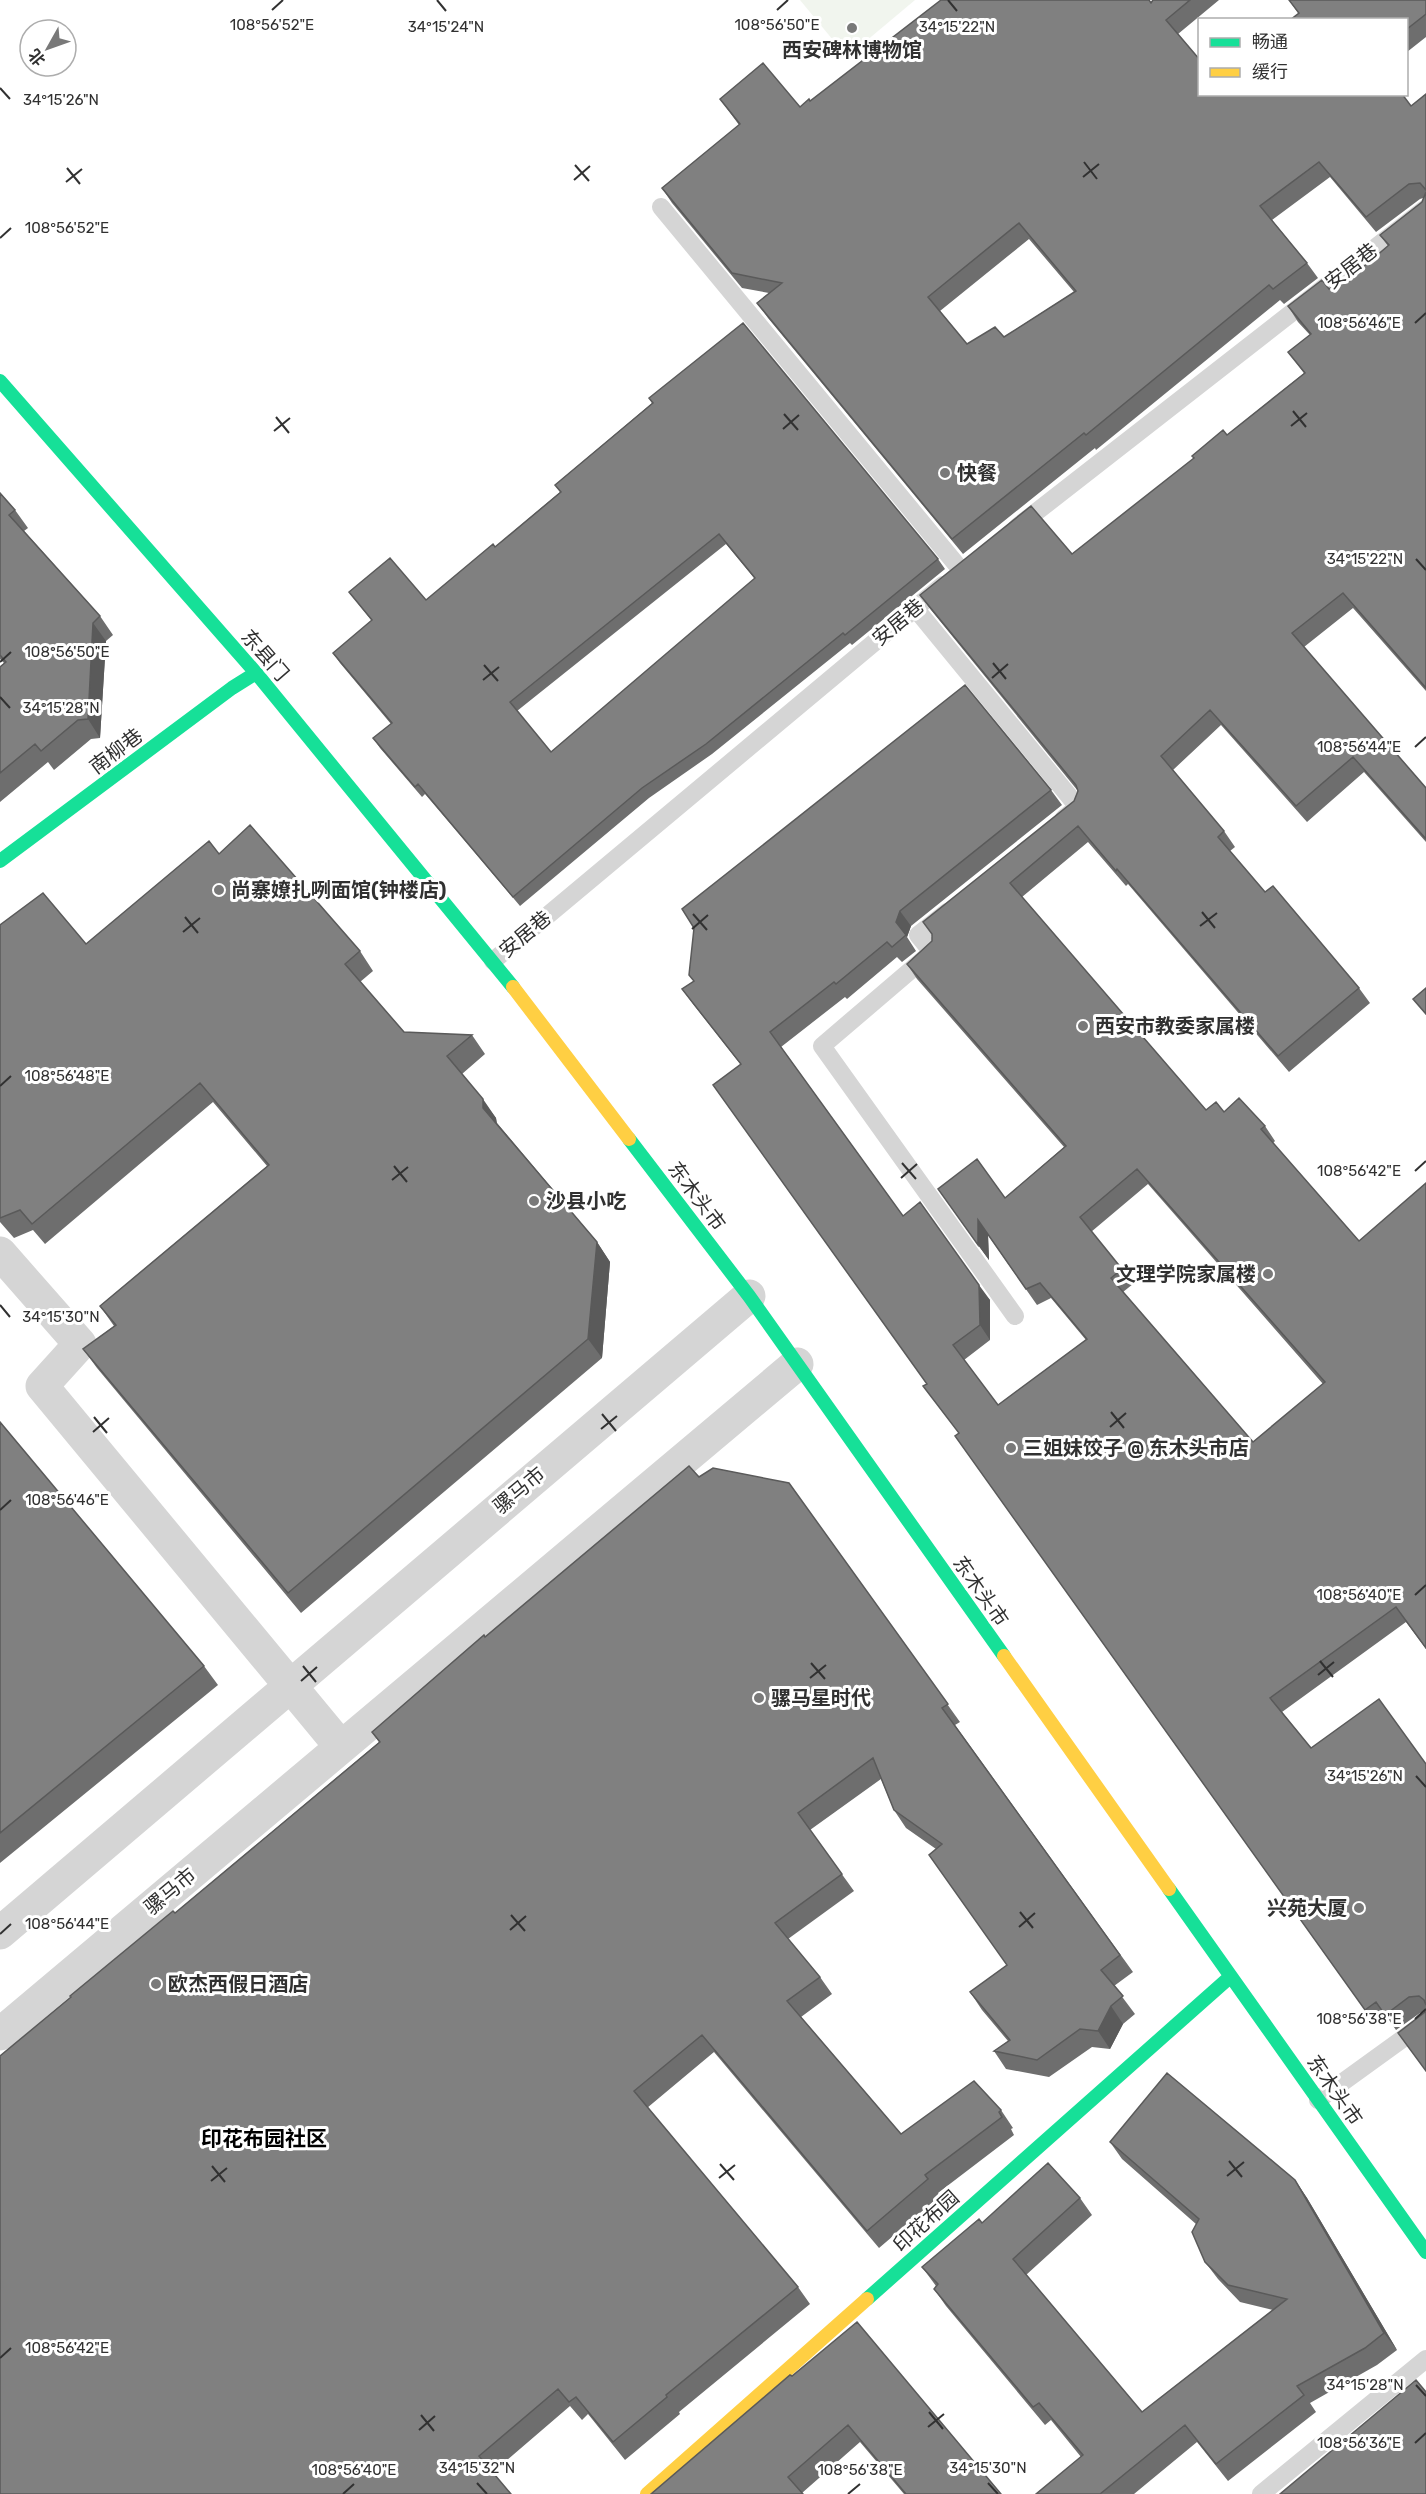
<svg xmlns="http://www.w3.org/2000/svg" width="1426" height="2494" font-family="Rubik,'Noto Sans SC',sans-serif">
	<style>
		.green { fill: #f1f5ee }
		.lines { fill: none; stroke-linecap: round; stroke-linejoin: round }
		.lane { stroke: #d5d5d5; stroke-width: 18 }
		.street { stroke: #d5d5d5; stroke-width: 33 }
		.fast { stroke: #16e098; stroke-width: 14 }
		.slow { stroke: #ffcf43; stroke-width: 14 }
		.wall { fill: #6e6e6e; fill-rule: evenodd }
		.shaded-wall { fill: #5a5a5a }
		.building { fill: #808080; stroke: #5a5a5a; stroke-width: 1.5; fill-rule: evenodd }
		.ticks { fill: none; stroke: #313131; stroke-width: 2 }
		.poi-dot { fill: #797979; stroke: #fff; stroke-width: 2 }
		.labels { text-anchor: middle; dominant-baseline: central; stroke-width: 6; stroke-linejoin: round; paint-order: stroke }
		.poi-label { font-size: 20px; font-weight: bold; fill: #313131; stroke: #fff; text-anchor: start }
		.street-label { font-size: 20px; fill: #313131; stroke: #fff }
		.neighbourhood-label { font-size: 21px; font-weight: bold; fill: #000; stroke: #fff }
		.ticks-label { font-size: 15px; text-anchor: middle; fill: #313131; stroke: #fff; stroke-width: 6; stroke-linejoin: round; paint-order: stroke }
	</style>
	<rect width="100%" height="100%" fill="#fff"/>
	<path class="green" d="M800,0H915L847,57Z"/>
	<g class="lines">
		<path class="lane" d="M661,207L961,570
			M1017,527L1426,208
			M915,608L1078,807L1064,818
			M947,912L918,935L932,952L822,1046L1015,1316
			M493,961L943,585
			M1318,2100L1426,2022
			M1261,2494L1426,2359"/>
		<path class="street" d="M0,1253L80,1344L42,1386L341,1747
			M0,1933L749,1296
			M0,2034L797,1364"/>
		<path class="fast" d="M0,381L256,673L513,987
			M0,861L232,688L256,673
			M629,1139L749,1296L1004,1656
			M1169,1889L1426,2252
			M867,2299L1230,1977"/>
		<path class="slow" d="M513,987L629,1139
			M1004,1656L1169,1889
			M647,2494L867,2299"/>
	</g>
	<path class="wall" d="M1153,0H1219L1178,34L1200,94L1411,106L1426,94V691L1353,608L1304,647L1426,788V842L1364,772L1307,822L1221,725L1173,770L1224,831L1235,847L1230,851L1265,892L1359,988L1370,1003L1289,1072L1128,884L1126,886L1088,842L1022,897L1206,1110L1224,1112L1265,1126L1275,1141L1273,1143L1359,1241L1426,1183V1649L1406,1622L1282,1712L1311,1748L1426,1764V2071L1425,2012L1420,2013L1396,2030L1387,2017L1376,2025L966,1451L959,1433L923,1386L927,1384L741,1065L693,1004L682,989L694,981L689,975L1051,790L1062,805L911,926L907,937L916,951L902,962L897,957L847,999L845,997L781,1047L903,1216L990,1300V1340L964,1360L998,1405L1086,1340L1051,1298L1037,1305L988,1235L989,1260L938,1189L1005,1198L1064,1147L917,979L907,964L932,941L1074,801L1078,791L931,610L920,595L1072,554L1227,435L1304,373L1288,352L1310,335L1298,322L1288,306L1329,289L1362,268L1388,246L1380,235L1422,202L1423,198L1420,199L1376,232L1330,177L1272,220L1307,263L1318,278L1284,304L1280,300L1096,450L1095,448L963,554L768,318L757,303L769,293L742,288L672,203L662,188L739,125L720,99L800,107L810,101L1151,3ZM1029,239L1074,292L1004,337L967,344L940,311ZM1148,1184L1323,1384L1253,1442L1123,1292L1133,1284L1122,1269L1091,1232Z
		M1289,0H1426V37L1407,52V20L1298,13Z
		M649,398L938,559L945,569L852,645L850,643L712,754L649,798L520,906L425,794L422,797L380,748L373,738L391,724L340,663L333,653L372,621L349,592L426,600L495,547L560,492L555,485L652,403ZM726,544L755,579L551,752L517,711Z
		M0,493L15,510L28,528L24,531L100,616L113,635L106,641L100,738L91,739L54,770L48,762L0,802V667L4,663L0,659Z
		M219,854L360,951L373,971L360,982L404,1032L472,1035L485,1054L462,1074L496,1118L497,1123L597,1242L610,1262L602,1358L301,1613L97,1368L83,1349L114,1326L100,1306L267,1166L213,1102L45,1244L33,1230L14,1238L0,1222V925L86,944Z
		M0,1422L204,1666L218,1685L0,1863Z
		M699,1477L789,1483L960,1722L955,1725L1133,1972L1114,1986L1135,2014L1123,2024L1110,2049L1092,2047L1049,2077L1006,2069L994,2051L1008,2041L982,2010L970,1992L1007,1965L936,1849L906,1828L894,1810L881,1779L810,1830L854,1891L788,1939L820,1977L832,1994L801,2017L901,2134L1001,2110L1013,2128L1011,2129L1014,2135L938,2193L940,2196L879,2248L714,2052L647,2108L798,2287L810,2304L679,2412L680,2414L625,2460L588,2414L582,2420L570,2406L493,2472L0,2494L175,1913L379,1742L372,1732L485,1637Z
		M1110,2142L1295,2180L1307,2198L1397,2350L1377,2365L1310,2403L1316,2412L1228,2481L1197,2442L1134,2494H1036L1081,2457L1051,2420L1045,2425L946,2306L934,2289L936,2286L922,2267L982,2223L1080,2198L1092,2215L1026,2275L1142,2412L1273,2310L1240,2302L1218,2279L1205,2262L1196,2224L1122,2159Z
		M792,2376L1001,2494H904L860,2442L802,2493L651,2494Z"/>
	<path class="shaded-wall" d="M93,623L106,641L100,738L88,719Z
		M900,911L911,926L907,937L896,922Z
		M483,1099L496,1118L497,1127L483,1108Z
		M978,1220L988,1235L989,1260L978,1245Z
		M597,1242L610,1262L602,1358L588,1339Z
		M979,1285L990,1300V1340L980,1325Z
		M1111,2006L1123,2024L1110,2049L1098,2031Z
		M1295,2180L1307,2198L1397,2350L1384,2333Z"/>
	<path class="building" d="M941,0H1149L1151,3L1153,0H1190L1166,20L1200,60V94H1402L1411,106L1426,94V190L1420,183L1409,184L1366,217L1319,162L1260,206L1307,263L1273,289L1269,285L1086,435L1084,433L952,539L757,303L782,283L732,273L662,188L740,124L720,99L763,63L800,107L809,99L810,101ZM1019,223L1076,291L1004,337L995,327L967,344L928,297Z
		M1289,0H1426V14L1407,29V20H1290L1299,13Z
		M1426,192V688L1343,593L1292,633L1426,788V839L1353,757L1296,806L1210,710L1161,756L1224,831L1218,837L1265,892L1273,886L1359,988L1278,1056L1117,869L1116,871L1078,826L1010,883L1206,1110L1216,1102L1224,1112L1239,1098L1265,1126L1261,1129L1359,1241L1426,1183V1648L1396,1607L1270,1698L1311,1748L1379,1699L1426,1764V2005L1424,2000L1419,1996L1409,1997L1385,2015L1376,2002L1365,2010L955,1436L959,1433L923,1386L927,1384L713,1085L741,1064L682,989L694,981L689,975L694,928L682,909L965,685L1051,790L900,911L896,922L906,935L892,947L887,942L836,984L834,982L770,1032L903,1216L920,1202L979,1285L980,1325L953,1345L998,1405L1087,1339L1040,1283L1026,1289L978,1220V1245L938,1189L977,1159L1005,1198L1066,1146L907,964L932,941V934L923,922L1074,801L1078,791L1076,785L920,595L1031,506L1072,554L1194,458L1192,456L1223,430L1227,435L1305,373L1288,352L1311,334L1288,306L1322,280L1329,289L1362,268L1389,245L1380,235L1422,202ZM1137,1169L1325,1382L1253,1442L1111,1278L1122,1269L1080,1217Z
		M743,323L938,559L845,635L843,633L706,744L642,788L513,897L418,784L415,787L373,738L392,723L333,653L372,620L349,592L390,558L426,600L493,544L495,547L561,492L555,485L653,403L649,398ZM719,534L755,578L551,752L510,702Z
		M0,493L15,510L9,515L100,616L93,623L88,719L78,720L41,751L35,744L0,773V667L6,662L0,655Z
		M250,825L360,951L345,964L404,1032L472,1035L447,1056L483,1099V1108L597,1242L588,1339L288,1593L83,1349L116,1325L100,1306L269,1165L200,1083L32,1224L20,1210L0,1218V925L43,893L86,944L209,841L219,854Z
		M1426,988V1014L1413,999Z
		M0,1422L204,1666L0,1833Z
		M689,1466L699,1477L713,1468L789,1483L948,1704L942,1708L1120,1955L1101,1970L1123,1996L1111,2006L1098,2031L1080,2029L1037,2060L994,2051L1010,2040L970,1992L1007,1965L929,1855L942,1844L894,1810L873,1758L798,1813L842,1874L775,1923L820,1977L787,2001L901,2134L974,2081L1001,2110L999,2112L1002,2117L925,2175L928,2179L867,2231L702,2035L634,2091L798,2287L666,2395L667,2397L613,2442L576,2397L569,2402L558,2389L479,2456L511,2494H0V2056L71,1997L70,1996L173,1911L175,1913L380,1742L372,1732L484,1635L485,1637Z
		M1426,2009V2071L1398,2033L1425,2012Z
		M1167,2073L1295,2180L1384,2333L1365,2348L1297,2386L1304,2395L1216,2464L1185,2425L1100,2494H1036L1083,2455L1039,2403L1033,2407L934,2289L938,2284L922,2267L979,2219L982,2223L1048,2163L1080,2198L1013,2259L1142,2412L1287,2299L1228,2285L1205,2262L1192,2232L1199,2219L1110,2142Z
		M857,2322L1001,2494H906L848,2425L788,2477L803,2494H651L790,2375L792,2376Z
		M1416,2380L1426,2392V2494H1280Z"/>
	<path class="ticks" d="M437,0L446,11M948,0L957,11M272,10L283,0M777,10L788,0M0,88L10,99M1084,162L1097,179M575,165L589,181M67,168L80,184M1083,177L1099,164M574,180L590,166M66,182L82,169M0,238L11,228M1415,323L1426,313M1293,411L1306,427M784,414L798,430M276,417L289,433M1291,426L1307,413M783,429L799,415M274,431L290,418M1416,559L1426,570M0,662L11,652M993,663L1006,679M484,665L498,681M992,678L1008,664M483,680L499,667M0,697L10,708M1415,747L1426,737M1202,912L1215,928M693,914L707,930M185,917L198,933M1200,926L1217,913M692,929L708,915M183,932L200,918M0,1086L11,1076M902,1163L916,1179M394,1166L407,1182M1415,1171L1426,1161M901,1178L917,1164M392,1180L408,1167M0,1305L10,1317M1111,1412L1124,1428M602,1414L616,1431M94,1417L107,1433M1110,1427L1126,1413M601,1429L617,1416M93,1432L109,1418M0,1510L11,1500M1415,1595L1426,1585M1320,1661L1333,1677M811,1663L825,1679M303,1666L316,1682M1318,1675L1334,1662M810,1678L826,1665M301,1681L317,1667M1416,1776L1426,1787M1020,1912L1033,1928M511,1915L525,1931M1019,1927L1035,1913M510,1930L526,1916M0,1934L11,1924M1415,2019L1426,2009M1229,2161L1242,2177M720,2164L734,2180M212,2166L225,2182M1227,2176L1244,2162M719,2178L735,2165M211,2181L227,2168M0,2358L11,2348M1416,2385L1426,2396M929,2412L943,2429M421,2415L434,2431M928,2427L944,2414M419,2430L435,2416M1415,2443L1426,2433M477,2483L487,2494M988,2483L998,2494M343,2494L354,2484M848,2494L860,2484"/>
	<g class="poi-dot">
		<circle cx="852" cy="28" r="6"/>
		<circle cx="945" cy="473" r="6"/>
		<circle cx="219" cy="890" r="6"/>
		<circle cx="1083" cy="1026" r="6"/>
		<circle cx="534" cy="1201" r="6"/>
		<circle cx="1268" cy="1274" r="6"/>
		<circle cx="1011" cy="1448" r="6"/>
		<circle cx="759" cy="1698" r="6"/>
		<circle cx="1359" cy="1908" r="6"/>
		<circle cx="156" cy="1984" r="6"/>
	</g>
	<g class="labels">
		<g class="poi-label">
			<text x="852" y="50" text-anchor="middle">西安碑林博物馆</text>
			<text x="957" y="473">快餐</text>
			<text x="231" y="890">尚寨嫽扎咧面馆(钟楼店)</text>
			<text x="1095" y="1026">西安市教委家属楼</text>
			<text x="546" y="1201">沙县小吃</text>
			<text x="1256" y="1274" text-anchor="end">文理学院家属楼</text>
			<text x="1023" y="1448">三姐妹饺子 @ 东木头市店</text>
			<text x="771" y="1698">骡马星时代</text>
			<text x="1347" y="1908" text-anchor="end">兴苑大厦</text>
			<text x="168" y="1984">欧杰西假日酒店</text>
		</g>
		<g class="street-label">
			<text transform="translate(1351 266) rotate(-38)">安居巷</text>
			<text transform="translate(898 622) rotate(-40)">安居巷</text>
			<text transform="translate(265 655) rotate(49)">东县门</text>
			<text transform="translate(116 751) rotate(-37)">南柳巷</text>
			<text transform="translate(525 934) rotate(-40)">安居巷</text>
			<text transform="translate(697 1196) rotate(53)">东木头市</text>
			<text transform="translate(519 1490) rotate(-40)">骡马市</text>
			<text transform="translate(981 1591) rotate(55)">东木头市</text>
			<text transform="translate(170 1891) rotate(-40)">骡马市</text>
			<text transform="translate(1335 2090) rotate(55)">东木头市</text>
			<text transform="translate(926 2221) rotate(-42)">印花布园</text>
		</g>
		<g class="neighbourhood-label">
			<text x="264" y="2138">印花布园社区</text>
		</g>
	</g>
	<g class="ticks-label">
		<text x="272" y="30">108°56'52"E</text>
		<text x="777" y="30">108°56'50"E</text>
		<text x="446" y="32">34°15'24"N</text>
		<text x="957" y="32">34°15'22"N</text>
		<text x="61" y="105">34°15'26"N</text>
		<text x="67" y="233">108°56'52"E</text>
		<text x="1359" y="328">108°56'46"E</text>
		<text x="1365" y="564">34°15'22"N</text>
		<text x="67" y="657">108°56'50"E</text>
		<text x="61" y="713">34°15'28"N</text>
		<text x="1359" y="752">108°56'44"E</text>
		<text x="67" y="1081">108°56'48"E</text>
		<text x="1359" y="1176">108°56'42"E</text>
		<text x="61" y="1322">34°15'30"N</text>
		<text x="67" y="1505">108°56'46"E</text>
		<text x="1359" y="1600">108°56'40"E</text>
		<text x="1365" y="1781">34°15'26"N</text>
		<text x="67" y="1929">108°56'44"E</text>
		<text x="1359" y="2024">108°56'38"E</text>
		<text x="67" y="2353">108°56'42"E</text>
		<text x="1365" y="2390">34°15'28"N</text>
		<text x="1359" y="2448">108°56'36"E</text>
		<text x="477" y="2473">34°15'32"N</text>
		<text x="988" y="2473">34°15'30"N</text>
		<text x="354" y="2475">108°56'40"E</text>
		<text x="860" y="2475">108°56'38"E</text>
	</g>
	<rect x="1198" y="18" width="210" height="78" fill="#ffffff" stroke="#adadad" stroke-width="1.5"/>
	<rect x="1210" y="38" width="30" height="9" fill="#16e098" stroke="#adadad" stroke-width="1.5"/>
	<text x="1252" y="48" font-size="18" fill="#313131">畅通</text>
	<rect x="1210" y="68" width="30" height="9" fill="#ffcf43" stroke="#adadad" stroke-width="1.5"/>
	<text x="1252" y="78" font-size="18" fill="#313131">缓行</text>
	<g transform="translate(48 48) rotate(230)"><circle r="28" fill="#ffffff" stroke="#adadad" stroke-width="1.5"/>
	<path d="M0-4.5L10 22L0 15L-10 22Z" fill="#797979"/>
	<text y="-9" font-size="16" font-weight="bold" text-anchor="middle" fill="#313131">北</text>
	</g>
</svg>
